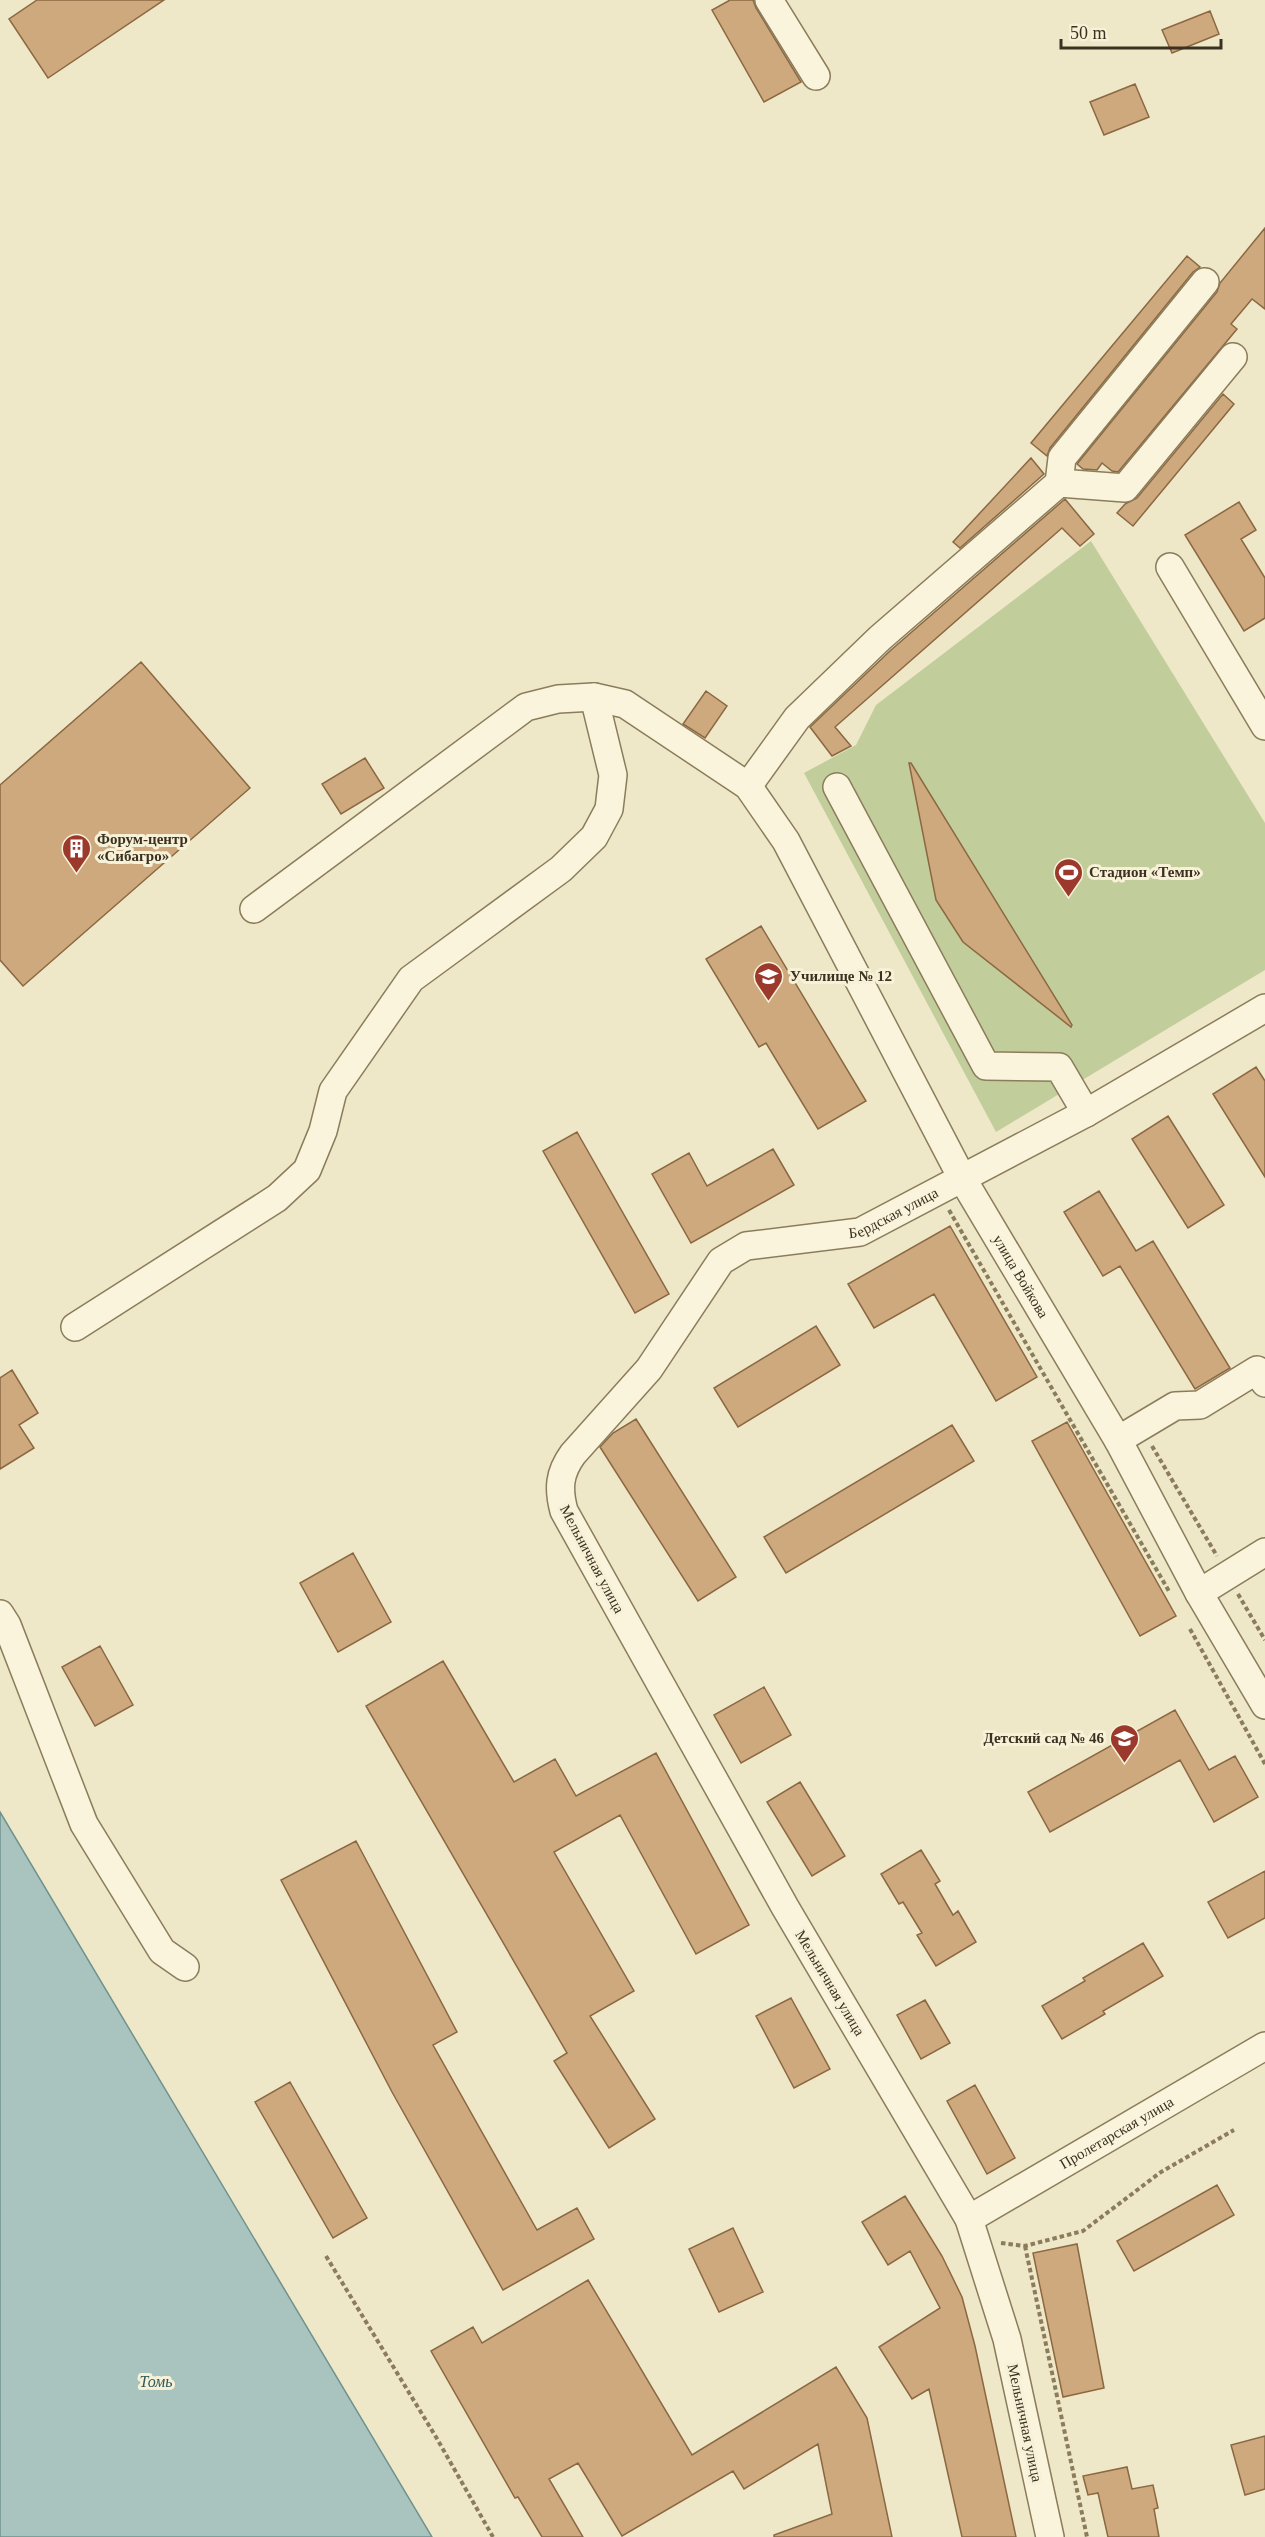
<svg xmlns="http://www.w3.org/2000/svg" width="1265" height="2537" font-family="'Times New Roman',serif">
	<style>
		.green { fill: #c1ce9b }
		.water { fill: #a9c3bf; stroke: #6f928e; stroke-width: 1.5 }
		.building { fill: #cda97d; stroke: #8b6842; stroke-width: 1.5 }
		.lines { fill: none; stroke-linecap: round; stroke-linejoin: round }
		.minor-casing { stroke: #8b7c5c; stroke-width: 30 }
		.path { stroke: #8b7c5c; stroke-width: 4; stroke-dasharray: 4.5 3; stroke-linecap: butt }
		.minor { stroke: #f9f4db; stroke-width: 27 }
		.labels { text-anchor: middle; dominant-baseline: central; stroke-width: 6; stroke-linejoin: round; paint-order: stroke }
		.poi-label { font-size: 15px; font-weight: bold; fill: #3c3120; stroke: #f6f1d7; text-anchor: start }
		.street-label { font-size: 15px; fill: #3c3120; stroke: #f6f1d7 }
		.water-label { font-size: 16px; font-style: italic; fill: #2f585b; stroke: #f6f1d7 }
	</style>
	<rect width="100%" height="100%" fill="#efe8c8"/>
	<path class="green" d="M1091,541L1265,823V970L996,1132L804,773L856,745L876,705Z"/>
	<path class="water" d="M0,1812L432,2537H0Z"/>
	<path class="building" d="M37,0H164L48,78L9,19Z
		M730,0H753L756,8L801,82L764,102L712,10Z
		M1210,11L1219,34L1172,53L1162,30Z
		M1135,84L1149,117L1104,135L1090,102Z
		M1265,228V309L1252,299L1231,324L1237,329L1118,472L1112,471L1102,463L1097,470L1083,469L1077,464L1217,292L1220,283Z
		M1187,256L1200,267L1193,272L1050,448L1047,456L1031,443Z
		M1223,394L1234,404L1133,526L1117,513L1125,504L1137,498Z
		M1031,458L1044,474L960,548L953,542Z
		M1065,499L1094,534L1080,546L1062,528L835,727L851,746L832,756L810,727L891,650Z
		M1239,502L1256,530L1241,539L1265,578V618L1244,631L1185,535Z
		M141,662L250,788L23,986L0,960V785Z
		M706,691L727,706L705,738L683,724Z
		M365,758L384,788L341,814L322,784Z
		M909,763H911L1072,1025L1071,1027L963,942L936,900Z
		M761,926L866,1101L818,1129L766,1043L759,1047L706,959Z
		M1256,1067L1265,1081V1177L1213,1094Z
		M1168,1116L1224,1205L1188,1228L1132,1139Z
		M577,1132L669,1294L635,1313L543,1151Z
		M773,1149L794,1185L691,1243L652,1174L689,1153L707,1186Z
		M1099,1191L1136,1251L1153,1241L1230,1368L1195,1389L1120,1266L1103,1276L1064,1212Z
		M950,1226L1037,1377L996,1401L934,1294L874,1328L848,1284Z
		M816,1326L840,1365L738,1427L714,1388Z
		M12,1370L38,1413L19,1425L34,1448L0,1469V1378Z
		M636,1419L736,1577L698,1601L600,1447L613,1433Z
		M1067,1422L1176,1616L1140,1636L1032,1441Z
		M952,1425L974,1461L786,1573L764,1537Z
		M353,1553L391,1622L338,1652L300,1583Z
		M100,1646L133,1705L95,1726L62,1667Z
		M443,1661L514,1782L555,1759L576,1796L656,1753L749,1925L696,1954L620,1815L554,1852L634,1991L590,2016L655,2119L609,2148L554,2061L567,2053L366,1706Z
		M764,1687L791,1735L741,1763L714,1715Z
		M1175,1710L1209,1770L1235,1756L1258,1797L1214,1822L1180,1760L1050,1832L1028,1792Z
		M800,1782L845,1856L812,1876L767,1802Z
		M356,1841L457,2032L433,2045L537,2230L577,2208L594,2239L503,2290L392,2092L281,1880Z
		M921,1850L940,1881L935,1884L953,1915L958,1911L976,1942L936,1966L917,1935L922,1933L903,1902L899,1904L881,1874Z
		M1265,1871V1918L1228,1938L1208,1902Z
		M1143,1943L1163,1976L1103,2011L1105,2014L1062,2039L1042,2006L1085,1981L1083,1978Z
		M791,1998L830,2069L794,2088L756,2016Z
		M925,2000L950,2043L921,2059L897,2015Z
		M290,2082L367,2218L333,2238L255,2102Z
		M975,2085L1015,2158L987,2174L947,2101Z
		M1217,2185L1234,2215L1134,2271L1117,2241Z
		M905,2196L942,2256L962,2297L975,2346L1016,2537H962L929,2389L912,2399L879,2347L940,2308L910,2251L888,2265L862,2222Z
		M733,2228L763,2292L719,2312L689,2249Z
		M1077,2244L1104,2388L1063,2397L1033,2253Z
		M588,2280L692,2455L836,2367L867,2418L892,2537H774V2535L832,2514L818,2444L744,2489L733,2471L622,2536L578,2463L549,2479L583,2537H542L518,2497L515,2498L431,2351L473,2327L482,2343Z
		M1265,2436V2489L1245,2495L1231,2445Z
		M1127,2467L1132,2489L1153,2485L1158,2508L1154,2509L1159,2537H1108L1098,2493L1088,2495L1083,2476Z"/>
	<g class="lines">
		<defs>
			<g id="minor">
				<path d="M769,0L816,76"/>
				<path d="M1059,483L1125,488L1233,357"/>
				<path d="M1170,567L1265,726"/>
				<path d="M748,786L797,718L880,638L1059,483L1062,458L1205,282"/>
				<path d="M837,787L986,1066L1059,1067L1086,1113"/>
				<path id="s1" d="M254,909L526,707L558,699L594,697L625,704L748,786L786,841L962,1178L1118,1440L1199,1593L1265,1705"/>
				<path d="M75,1327L277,1198L307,1170L323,1131L333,1091L411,979L561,869L594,837L609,809L613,775L594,697"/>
				<path d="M1118,1440L1175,1406L1200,1405L1257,1370L1265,1383"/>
				<path d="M1199,1593L1265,1552"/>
				<path d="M0,1614L7,1625L84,1824L162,1951L185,1967"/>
				<path id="s2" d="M969,2219L1265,2046"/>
				<path id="s3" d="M1050,2537L1007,2339L969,2219L785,1907L564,1511C558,1489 559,1473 573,1454L649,1369L721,1261L746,1246L860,1232L1086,1113L1265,1008"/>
			</g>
		</defs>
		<use href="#minor" class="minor-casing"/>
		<path class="path" d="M949,1210L1170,1593
			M1152,1446L1217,1556
			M1238,1594L1265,1640
			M1190,1629L1265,1764
			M1001,2243L1025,2246L1083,2231L1161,2172L1234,2130
			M1025,2246L1087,2537
			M326,2256L436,2437L493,2537"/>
		<use href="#minor" class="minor"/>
	</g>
	<defs>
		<symbol id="building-pin" viewBox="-11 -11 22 30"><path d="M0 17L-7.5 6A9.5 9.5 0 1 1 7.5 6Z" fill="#9b3a2c" stroke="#f6f1d7"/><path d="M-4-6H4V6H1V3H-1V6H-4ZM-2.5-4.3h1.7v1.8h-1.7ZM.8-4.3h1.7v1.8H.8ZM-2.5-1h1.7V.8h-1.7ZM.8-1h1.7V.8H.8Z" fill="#fff"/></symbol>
		<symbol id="stadium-pin" viewBox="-11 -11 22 30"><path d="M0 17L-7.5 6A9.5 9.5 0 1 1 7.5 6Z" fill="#9b3a2c" stroke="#f6f1d7"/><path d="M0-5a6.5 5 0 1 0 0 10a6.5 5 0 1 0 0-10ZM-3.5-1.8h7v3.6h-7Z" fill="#fff"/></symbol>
		<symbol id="university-pin" viewBox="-11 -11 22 30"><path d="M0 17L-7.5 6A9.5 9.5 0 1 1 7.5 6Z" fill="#9b3a2c" stroke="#f6f1d7"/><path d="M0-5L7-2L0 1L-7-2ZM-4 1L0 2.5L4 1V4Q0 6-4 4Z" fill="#fff"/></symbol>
		<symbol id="school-pin" viewBox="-11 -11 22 30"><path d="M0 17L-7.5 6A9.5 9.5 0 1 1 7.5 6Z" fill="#9b3a2c" stroke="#f6f1d7"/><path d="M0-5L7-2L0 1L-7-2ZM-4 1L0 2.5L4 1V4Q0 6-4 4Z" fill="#fff"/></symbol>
	</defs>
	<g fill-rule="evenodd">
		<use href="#building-pin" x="60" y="832" width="33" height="45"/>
		<use href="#stadium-pin" x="1052" y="856" width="33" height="45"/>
		<use href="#university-pin" x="752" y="960" width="33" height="45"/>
		<use href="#school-pin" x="1108" y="1722" width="33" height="45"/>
	</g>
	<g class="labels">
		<g class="poi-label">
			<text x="97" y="839">Форум-центр<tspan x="97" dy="17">«Сибагро»</tspan></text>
			<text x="1089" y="872">Стадион «Темп»</text>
			<text x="790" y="976">Училище № 12</text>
			<text x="1104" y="1738" text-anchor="end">Детский сад № 46</text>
		</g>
		<g class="street-label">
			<text stroke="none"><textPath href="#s3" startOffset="1630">Бердская улица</textPath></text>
			<text stroke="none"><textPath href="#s1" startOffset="1149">улица Войкова</textPath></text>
			<text transform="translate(592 1559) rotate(62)">Мельничная улица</text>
			<text transform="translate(830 1983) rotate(59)">Мельничная улица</text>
			<text stroke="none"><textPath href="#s2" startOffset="171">Пролетарская улица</textPath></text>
			<text transform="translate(1025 2423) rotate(78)">Мельничная улица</text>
		</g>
		<g class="water-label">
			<text x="156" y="2381">Томь</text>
		</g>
	</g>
	<path d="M1061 39v9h160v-9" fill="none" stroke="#3c3120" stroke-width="3"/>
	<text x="1070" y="39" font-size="18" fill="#3c3120" stroke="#f6f1d7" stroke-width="4.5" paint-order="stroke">50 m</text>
</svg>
